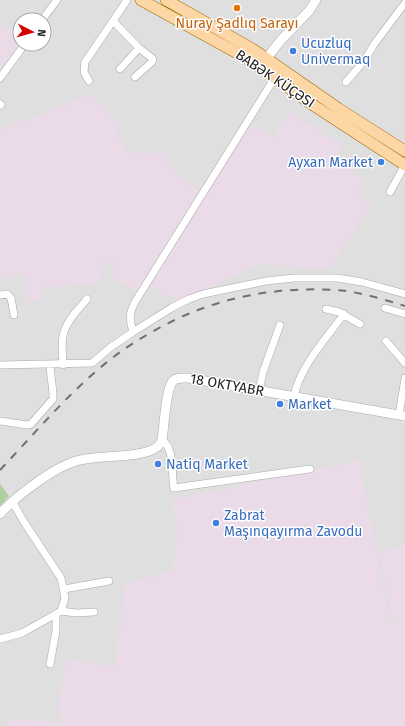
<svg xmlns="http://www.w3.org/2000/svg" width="405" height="726" font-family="'Fira Sans',sans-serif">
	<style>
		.residential { fill: #e0dfdf; fill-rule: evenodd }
		.industrial { fill: #ebdbe8 }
		.forest { fill: url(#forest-firs) }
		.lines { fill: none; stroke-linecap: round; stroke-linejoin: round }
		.minor-casing { stroke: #a9a9a9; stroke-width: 8 }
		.tertiary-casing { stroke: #a9a9a9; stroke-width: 10 }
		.primary-casing { stroke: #a06b00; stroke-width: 12 }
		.minor { stroke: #fff; stroke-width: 7 }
		.tertiary { stroke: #fff; stroke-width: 9 }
		.primary { stroke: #fcd6a4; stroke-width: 11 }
		.rail { stroke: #707070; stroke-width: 2; stroke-dasharray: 8 8; stroke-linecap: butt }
		.food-dot { fill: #e8710a; stroke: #fff; stroke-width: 1.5 }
		.shop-dot { fill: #3f7fe0; stroke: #fff; stroke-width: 1.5 }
		.labels { text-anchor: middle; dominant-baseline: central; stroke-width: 3; stroke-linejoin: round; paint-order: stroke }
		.food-label { font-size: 14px; fill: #c56008; stroke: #fff }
		.shop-label { font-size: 14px; fill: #366cbe; stroke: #fff; text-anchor: start }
		.street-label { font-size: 14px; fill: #222; stroke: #fff }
	</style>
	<defs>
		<pattern id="forest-firs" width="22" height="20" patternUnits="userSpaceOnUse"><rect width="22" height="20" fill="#add19e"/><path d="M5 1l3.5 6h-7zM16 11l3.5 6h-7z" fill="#95b388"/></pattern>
	</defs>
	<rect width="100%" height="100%" fill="#f2efe9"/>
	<path class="residential" d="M0,0H405V726H0ZM20,20H44V44H20Z"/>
	<path class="industrial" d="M0,25L20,39V42L0,68Z
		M92,94L120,128L115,133L127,152L167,154L168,166L199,191L136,292L112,276L114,263L102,262V276L97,283L40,288L41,300L26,301L25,272L4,281L0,271V130Z
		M289,112L342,145L337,154L349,162L346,168L362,177L358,194L372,204L328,269L261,264L178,301L147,285L251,125L274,137Z
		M359,460L390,623H405V726H63L59,705L66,659L115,667L125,585L173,570L178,528L172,500Z
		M405,547V620L392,621L379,552Z
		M10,719L60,722L61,726H10Z"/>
	<path class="forest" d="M0,484L9,496L0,506Z"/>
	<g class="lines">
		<defs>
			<path id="minor" d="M127,0L113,21L139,48L153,59L152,62L135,77
				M42,20L57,0
				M120,69L139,48
				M0,78L25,44
				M89,81L84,72L85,62L113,21
				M346,82L364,61L375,43L405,3
				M0,104L1,105
				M390,192L405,165
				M0,295L7,294L11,298L14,315
				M385,308L405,314
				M326,309L339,312L360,324
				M133,332C129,318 129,314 135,302L274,79
				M386,341L405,363
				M0,365L92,363L111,347L133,332L173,307L189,299L203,294L266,281L294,278H337L362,282L405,294
				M63,365C63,355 61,345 63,336C66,321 78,310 87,299
				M259,391L263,372L280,325
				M294,396C301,365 325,340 344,314
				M399,415L405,378
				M0,421L27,425L31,424L53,399C54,395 50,371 50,365
				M162,440C175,449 171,473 174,488L310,469
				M64,589L109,581
				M61,611L76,613L94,612
				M0,639L22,633L56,614L61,611L65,598L61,578L24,522L12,501
				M50,664L56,631V614"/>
			<path id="tertiary" d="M263,63L281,40L309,11L316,0
				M0,514C16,496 53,468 76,461C99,454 134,459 154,449C159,446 160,444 162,440C164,428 166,387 173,381C177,377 182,378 188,378L405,416"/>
			<path id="primary" d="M141,0L248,59L313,105L405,165
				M166,0L254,50L339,109L405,151"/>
		</defs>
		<use href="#minor" class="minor-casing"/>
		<use href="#tertiary" class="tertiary-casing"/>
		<use href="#primary" class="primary-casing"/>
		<use href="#minor" class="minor"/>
		<use href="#tertiary" class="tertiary"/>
		<use href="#primary" class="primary"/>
		<path class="rail" d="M0,470C39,429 79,380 126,348C178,313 232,293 295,290C312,289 330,289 346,291C366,294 386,300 405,306"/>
	</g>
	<circle class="food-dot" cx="237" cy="8" r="4"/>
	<g class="shop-dot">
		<circle cx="293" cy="51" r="4"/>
		<circle cx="381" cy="162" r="4"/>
		<circle cx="280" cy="404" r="4"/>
		<circle cx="158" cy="464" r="4"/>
		<circle cx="216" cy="523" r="4"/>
	</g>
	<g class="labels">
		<g class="food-label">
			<text x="237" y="23">Nuray Şadlıq Sarayı</text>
		</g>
		<g class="shop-label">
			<text x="301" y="43">Ucuzluq<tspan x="301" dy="16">Univermaq</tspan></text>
			<text x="373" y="162" text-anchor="end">Ayxan Market</text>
			<text x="288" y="404">Market</text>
			<text x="166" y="464">Natiq Market</text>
			<text x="224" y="515">Zabrat<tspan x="224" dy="16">Maşınqayırma Zavodu</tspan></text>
		</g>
		<g class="street-label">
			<text transform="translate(275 79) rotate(34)">BABƏK KÜÇƏSI</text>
			<text transform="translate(227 385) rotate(10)">18 OKTYABR</text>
		</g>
	</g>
	<g transform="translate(32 32) rotate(96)"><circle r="19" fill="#ffffff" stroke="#a7a7a7"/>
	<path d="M0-3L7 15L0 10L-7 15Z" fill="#d40000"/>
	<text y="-6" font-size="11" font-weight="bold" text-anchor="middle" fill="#222222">N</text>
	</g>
</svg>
